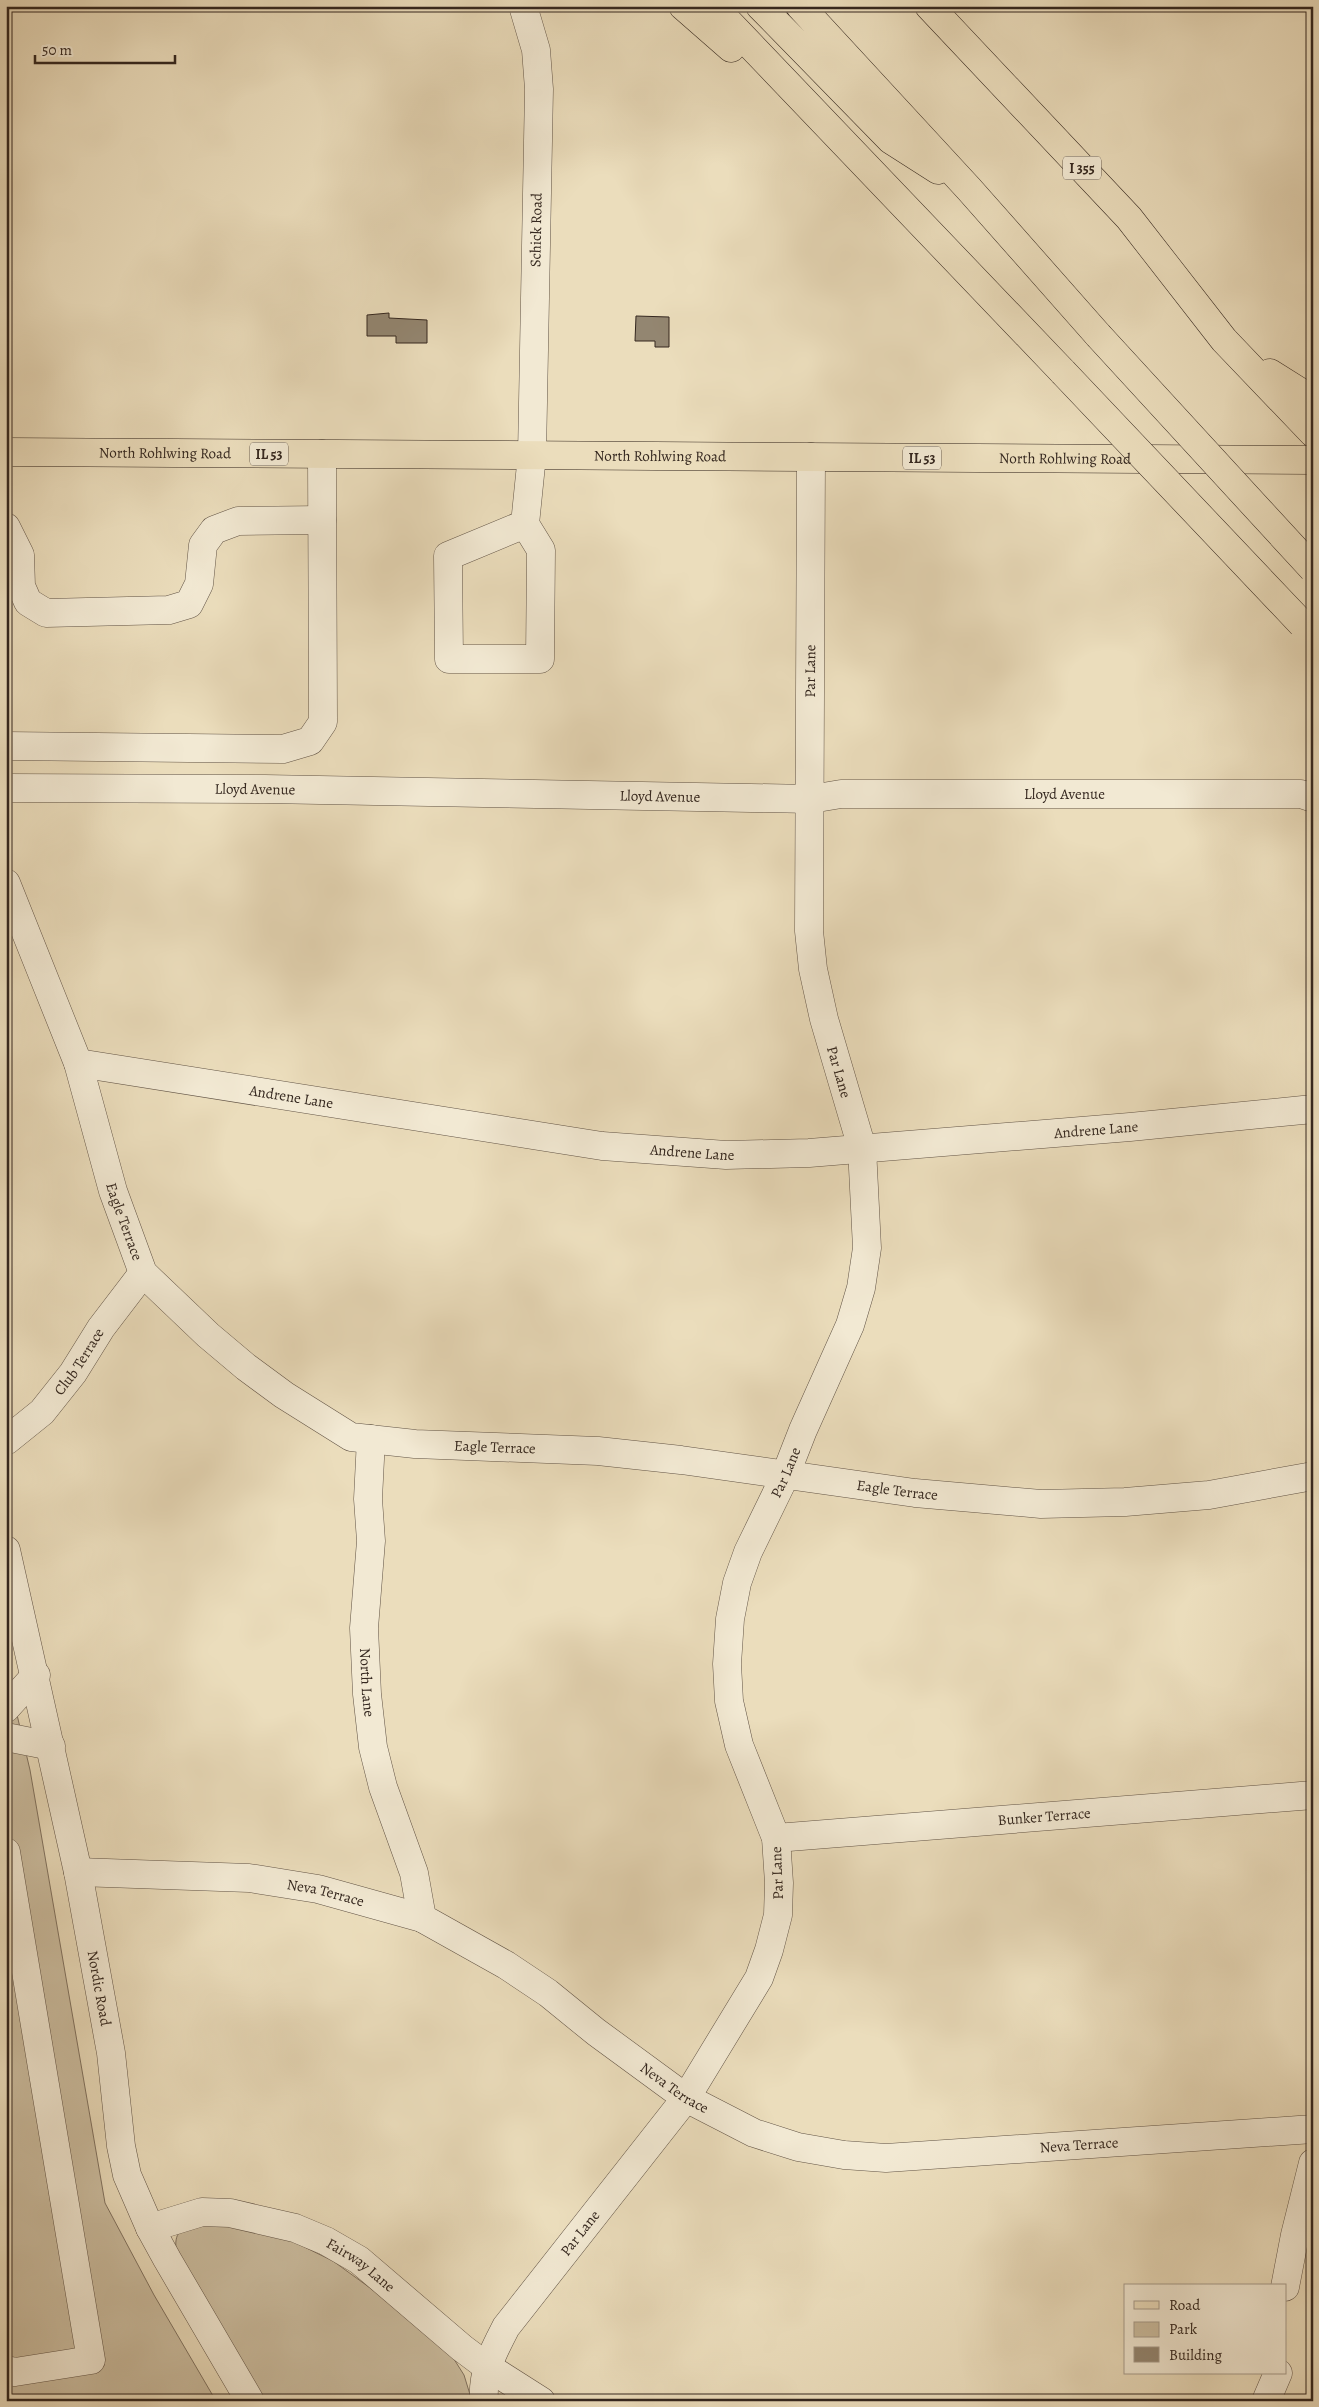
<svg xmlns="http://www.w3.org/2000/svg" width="1319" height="2407" font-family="Alegreya,serif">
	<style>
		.green { fill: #ccbea1; stroke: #807260 }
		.building { fill: #938671; stroke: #34271f }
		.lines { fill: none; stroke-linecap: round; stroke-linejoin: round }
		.minor-casing { stroke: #625446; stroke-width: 29 }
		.major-casing { stroke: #34271f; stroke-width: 29 }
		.highway-casing { stroke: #34271f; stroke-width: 29 }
		.minor { stroke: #f2e9d3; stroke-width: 28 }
		.major { stroke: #ebddbc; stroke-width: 28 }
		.highway { stroke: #ebddbc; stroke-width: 28 }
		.highway-bridge-casing { stroke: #34271f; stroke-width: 29; stroke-linecap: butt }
		.highway-bridge { stroke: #ebddbc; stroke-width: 28 }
		.labels { text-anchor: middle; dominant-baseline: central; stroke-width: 4; stroke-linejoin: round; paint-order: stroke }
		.shield { fill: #f2e9d3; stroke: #6d6155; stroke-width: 1 }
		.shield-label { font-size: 14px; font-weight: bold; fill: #34271f }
		.street-label { font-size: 15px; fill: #34271f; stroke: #f2e9d3 }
	</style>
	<rect width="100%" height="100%" fill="#ebddbc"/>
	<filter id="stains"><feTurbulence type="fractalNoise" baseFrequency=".004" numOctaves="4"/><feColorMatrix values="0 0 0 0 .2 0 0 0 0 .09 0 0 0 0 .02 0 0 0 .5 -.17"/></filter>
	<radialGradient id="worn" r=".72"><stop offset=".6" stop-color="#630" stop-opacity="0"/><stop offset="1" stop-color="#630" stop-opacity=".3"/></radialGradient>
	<path class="green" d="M6,1668L30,1770L105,2203L154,2295L216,2401H6Z
		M186,2224L249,2227L290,2240L333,2261L395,2306L452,2356L464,2375L472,2401H261L177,2258C175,2241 174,2236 186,2224Z"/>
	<path class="building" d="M389,313V318L427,320V343H396V336H367V315Z
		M636,316L669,317V347H655V341H635Z"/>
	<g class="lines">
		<defs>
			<g id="minor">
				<path d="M523,6L536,50L539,89L532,455L525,524L541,550L540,659H449L448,556L525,524"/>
				<path d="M6,527L20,555L21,586L28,602L46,613L169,610L189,604L199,584L203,545L214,530L238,521L322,520"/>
				<path d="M6,746L283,749L310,741L323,722L322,454"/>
				<path id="s1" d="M6,788L265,789L811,799L841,794H1301L1313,798"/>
				<path id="s2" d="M6,883L78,1063L113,1191L143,1273L208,1335L246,1367L284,1395L351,1437L415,1444L598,1451L681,1460L915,1493L1041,1504L1125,1502L1209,1495L1313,1476"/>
				<path id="s3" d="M78,1063L602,1146L726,1155L809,1153L1130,1127L1313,1109"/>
				<path id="s4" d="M371,1439L368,1499L371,1541L364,1628L367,1694L373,1747L383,1787L414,1873L422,1918"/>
				<path id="s5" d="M6,1441L42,1412L73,1373L101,1328L143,1273"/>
				<path id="s6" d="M6,1550L78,1872L111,2053L121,2146L127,2175L150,2228L167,2259L250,2401"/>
				<path d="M6,1708L36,1675"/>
				<path d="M6,1737L51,1746"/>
				<path id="s7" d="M776,1838L1313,1795"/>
				<path d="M6,1852L91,2360L15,2372L6,2370"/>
				<path id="s8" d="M78,1872L249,1878L318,1889L422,1918L506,1965L548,1993L596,2032L686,2098L754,2133L798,2147L844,2155L886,2158L1313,2129"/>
				<path id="s9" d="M150,2228L202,2212L230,2213L295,2228L326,2241L359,2260L462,2348L486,2366L541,2401"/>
				<path d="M1285,2287L1295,2235L1313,2163"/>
				<path id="s10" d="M484,2401C482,2372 493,2352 506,2327L686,2098L759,1978L769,1950L778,1915L779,1883L776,1838L739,1745L729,1701L727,1664L730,1619L737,1583L748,1552L785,1476L803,1430L850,1325L861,1288L867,1248L862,1148L824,1019L813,969L809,931L811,457"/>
				<path d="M1266,2401L1278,2373"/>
			</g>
			<g id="major">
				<path id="s11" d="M6,452L1313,460"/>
			</g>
			<path id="highway" d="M683,6L731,48
				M713,6L1063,372
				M760,6L891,140L938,170
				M800,6L969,189L1098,335
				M929,6L1129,218L1224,340L1313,433
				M1270,373L1313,400"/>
		</defs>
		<use href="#minor" class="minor-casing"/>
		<use href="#major" class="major-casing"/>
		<use href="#highway" class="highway-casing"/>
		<use href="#minor" class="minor"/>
		<use href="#major" class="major"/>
		<use href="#highway" class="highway"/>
		<defs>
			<path id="highway-bridge" d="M1098,335L1313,569
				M1063,372L1302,624"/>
		</defs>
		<use href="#highway-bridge" class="highway-bridge-casing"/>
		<use href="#highway-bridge" class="highway-bridge"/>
	</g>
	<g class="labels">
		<g class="shield">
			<rect x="1063" y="156.5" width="38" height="23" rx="4"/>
			<rect x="250" y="442.5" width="38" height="23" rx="4"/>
			<rect x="903" y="446.5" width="38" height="23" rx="4"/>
		</g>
		<g class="shield-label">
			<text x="1082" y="168">I 355</text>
			<text x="269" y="454">IL 53</text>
			<text x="922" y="458">IL 53</text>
		</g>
		<g class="street-label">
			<text transform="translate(536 230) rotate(-89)">Schick Road</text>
			<text stroke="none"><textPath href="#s11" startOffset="159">North Rohlwing Road</textPath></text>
			<text stroke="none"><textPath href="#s11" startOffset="654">North Rohlwing Road</textPath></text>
			<text stroke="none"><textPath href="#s11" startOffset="1059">North Rohlwing Road</textPath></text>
			<text stroke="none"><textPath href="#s10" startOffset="1862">Par Lane</textPath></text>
			<text stroke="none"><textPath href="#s1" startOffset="249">Lloyd Avenue</textPath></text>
			<text stroke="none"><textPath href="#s1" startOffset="1059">Lloyd Avenue</textPath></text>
			<text stroke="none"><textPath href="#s1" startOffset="654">Lloyd Avenue</textPath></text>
			<text transform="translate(839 1072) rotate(74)">Par Lane</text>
			<text stroke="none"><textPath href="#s3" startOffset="216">Andrene Lane</textPath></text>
			<text stroke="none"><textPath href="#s3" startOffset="1026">Andrene Lane</textPath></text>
			<text stroke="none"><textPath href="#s3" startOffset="621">Andrene Lane</textPath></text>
			<text stroke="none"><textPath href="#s2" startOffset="359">Eagle Terrace</textPath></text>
			<text stroke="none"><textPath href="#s5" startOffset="109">Club Terrace</textPath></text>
			<text stroke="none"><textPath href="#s2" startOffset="824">Eagle Terrace</textPath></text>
			<text stroke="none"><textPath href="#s10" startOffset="1038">Par Lane</textPath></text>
			<text stroke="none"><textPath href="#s2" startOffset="1229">Eagle Terrace</textPath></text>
			<text stroke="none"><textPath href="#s4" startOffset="244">North Lane</textPath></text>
			<text stroke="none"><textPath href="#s7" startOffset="269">Bunker Terrace</textPath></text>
			<text transform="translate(777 1873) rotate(-92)">Par Lane</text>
			<text stroke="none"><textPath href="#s8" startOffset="249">Neva Terrace</textPath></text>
			<text stroke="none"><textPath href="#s6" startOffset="448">Nordic Road</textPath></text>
			<text stroke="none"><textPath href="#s8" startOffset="654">Neva Terrace</textPath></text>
			<text stroke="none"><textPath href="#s8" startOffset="1074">Neva Terrace</textPath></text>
			<text stroke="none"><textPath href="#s10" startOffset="198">Par Lane</textPath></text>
			<text stroke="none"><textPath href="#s9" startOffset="225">Fairway Lane</textPath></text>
		</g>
	</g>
	<rect width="1319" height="2407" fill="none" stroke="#ebddbc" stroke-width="25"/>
	<rect x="8" y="8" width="1304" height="2392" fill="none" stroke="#34271f" stroke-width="2.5"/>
	<rect x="12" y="12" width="1294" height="2382" fill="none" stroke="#34271f"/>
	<rect x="1124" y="2284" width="162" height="90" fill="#f2e9d3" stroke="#a69b8b"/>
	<rect x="1134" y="2301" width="25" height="8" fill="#ebddbc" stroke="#a69b8b"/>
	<text x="1169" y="2310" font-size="15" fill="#34271f">Road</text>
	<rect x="1134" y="2322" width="25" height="15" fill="#ccbea1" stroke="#a69b8b"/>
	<text x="1169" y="2334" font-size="15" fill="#34271f">Park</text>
	<rect x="1134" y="2347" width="25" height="15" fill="#938671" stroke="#a69b8b"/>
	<text x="1169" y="2360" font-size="15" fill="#34271f">Building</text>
	<path d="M35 55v8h140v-8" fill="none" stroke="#34271f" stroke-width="2.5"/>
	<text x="42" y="55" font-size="15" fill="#34271f" stroke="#f2e9d3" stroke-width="4" paint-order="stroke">50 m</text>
	<rect width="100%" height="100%" filter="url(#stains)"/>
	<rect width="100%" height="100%" fill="url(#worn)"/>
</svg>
